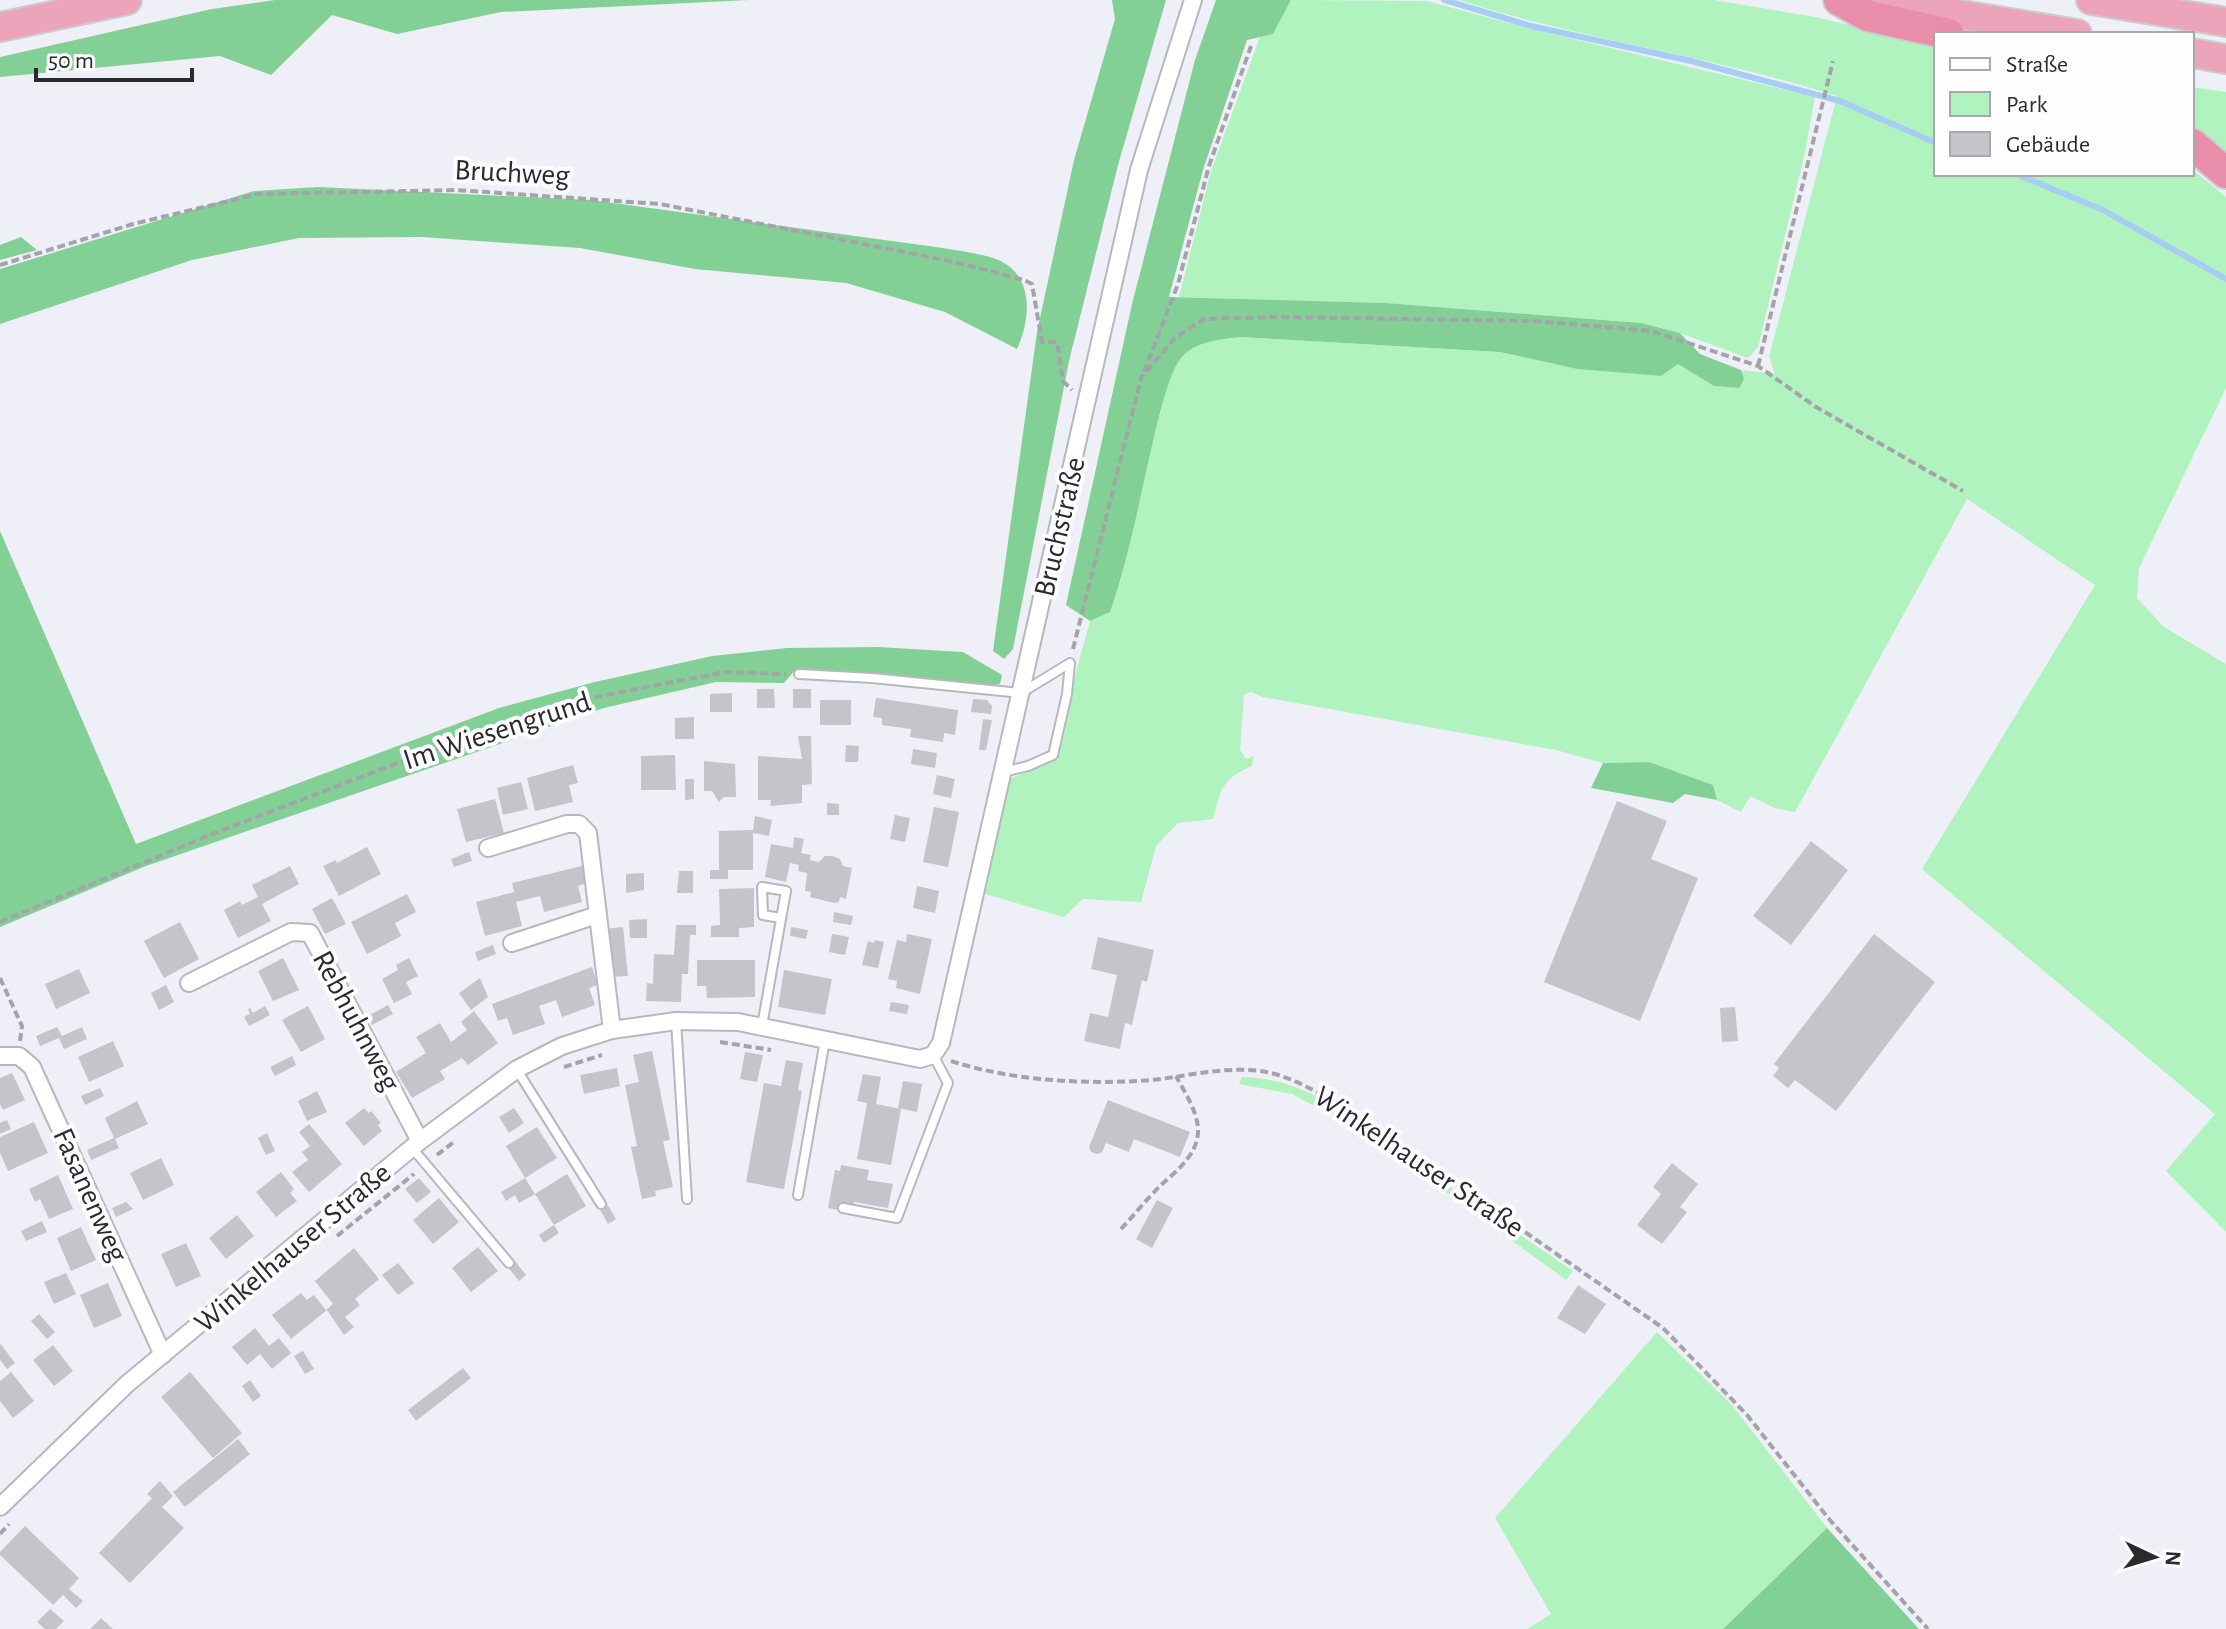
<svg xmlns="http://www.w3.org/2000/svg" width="2226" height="1629" font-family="'Alegreya Sans',sans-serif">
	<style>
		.green { fill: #b0f3be }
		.forest { fill: #83d096 }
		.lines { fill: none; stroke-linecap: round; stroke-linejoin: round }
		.stream { stroke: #a8cdf4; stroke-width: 6 }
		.building { fill: #c4c4cb }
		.service-casing { stroke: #b7b7be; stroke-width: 12 }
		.minor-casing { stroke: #b7b7be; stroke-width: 20 }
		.trunk-casing { stroke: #cccccd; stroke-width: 32 }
		.motorway-casing { stroke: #cccccd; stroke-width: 34 }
		.path { stroke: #a3a3a9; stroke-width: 4; stroke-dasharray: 8 4; stroke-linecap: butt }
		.service { stroke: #fff; stroke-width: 8 }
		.minor { stroke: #fff; stroke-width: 16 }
		.trunk { stroke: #eca4bb; stroke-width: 28 }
		.motorway { stroke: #e88eaa; stroke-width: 30 }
		.labels { text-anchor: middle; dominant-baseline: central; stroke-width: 8; stroke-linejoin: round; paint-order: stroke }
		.street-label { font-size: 30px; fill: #2a2a2d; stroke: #fdfdff }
	</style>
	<rect width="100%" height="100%" fill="#efeff7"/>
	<path class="green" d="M1291,0L1427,1L1523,27L1815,97L1804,157L1758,347L1748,358L1680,333L1641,323L1386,303L1179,297L1211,171L1260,37L1273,34Z
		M1459,0H1714L1810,16L1936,45V174H2192V169L2226,197V388L2139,568L2137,598L2164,627L2226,664V1232L2166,1171L2215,1114L1922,869L2095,585L1967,499L1795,812L1775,808L1750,796L1741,812L1717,800L1713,785L1649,762L1603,763L1556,750L1263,697L1251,692L1244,695L1240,750L1246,759L1254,756L1252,766C1222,779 1221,788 1213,819L1178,823L1156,846L1141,902L1083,899L1064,917L985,894L1010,779L1056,758L1065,731L1075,676L1090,621L1110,611C1130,555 1140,495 1154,437C1159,417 1168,377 1179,361C1192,341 1219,340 1240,337L1500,352L1577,369L1661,376L1678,364L1714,386L1738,388L1744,379L1741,370L1775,374L1769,357L1837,96C1713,56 1583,40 1459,0Z
		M2192,87L2226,92V160L2192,132Z
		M1242,1077C1318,1078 1382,1139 1441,1180C1485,1211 1529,1241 1573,1271L1566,1280L1394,1154L1339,1119L1292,1094L1239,1084Z
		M1657,1332L1732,1405L1827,1528L1723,1629H1527L1551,1614L1495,1518Z"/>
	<path class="forest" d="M275,0H749L501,12L397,34L332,15L271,75L220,56L0,77V57L212,9Z
		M1112,0H1166L1118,165L1069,361L1013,649L1004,659L993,651L1037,332L1074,160L1115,19Z
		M1216,0H1291L1273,34L1247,40L1203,170L1169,297L1386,303L1641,323L1680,333L1700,354L1741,370L1744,379L1739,388L1714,386L1678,364L1661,376L1577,369L1500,352L1240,337C1219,340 1192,341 1179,361C1168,377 1159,417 1154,437C1140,496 1130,555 1110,612L1090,621L1066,605L1132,304L1195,60Z
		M318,187L591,200L943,248C959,251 977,253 993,258C1034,271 1032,317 1017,349L945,312L846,283L695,269L580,248L422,237L299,238L192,260L0,324V269L254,191Z
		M21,237L37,250L0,260V245Z
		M0,531L136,844L499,708L595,682L712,656L787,648L878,647L963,652L1002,675L1000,684L989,686L796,669L784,683L716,682L604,708L146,866L0,927Z
		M1649,762L1713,785L1717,800L1685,794L1673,803L1591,788L1603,763Z
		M1827,1528L1919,1629H1723Z"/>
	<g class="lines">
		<path class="stream" d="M1444,0L1531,26L1691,61L1840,101L1936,143
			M2016,174L2103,210L2226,279"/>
	</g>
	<path class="building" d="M757,689H774L775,708H757Z
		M793,689H811V708H793Z
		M732,693V712H710V694Z
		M876,698L958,710L955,735L944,733L943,742L910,737L911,729L882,725V718L873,717Z
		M973,699L987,700L992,706L991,714L971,712Z
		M820,700H851V725H820Z
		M694,717V739H675V718Z
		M983,719L992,720L986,750H979Z
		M798,736H811L812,784L802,785V803L770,806L771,800H758V756L802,759Z
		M846,745L859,746L858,762H845Z
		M913,749L937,753L935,768L911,764Z
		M675,755L676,790H641V756Z
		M704,761L735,764L736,797H724L719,802L712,791H704Z
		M573,765L578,783L569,785L573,802L535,811L527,778Z
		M937,775L955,779L951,798L933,794Z
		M685,779H694V799L685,800Z
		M521,782L528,809L503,815L497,788Z
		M495,799L504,833L466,842L457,809Z
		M1617,801L1667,821L1651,859L1698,878L1640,1021L1544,982Z
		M827,803L839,804V815H827Z
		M934,807L959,812L948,867L923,862Z
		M895,815L910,818L905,842L890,839Z
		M755,816L772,820L769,836L753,833V870H728V879H710V870H719V831L753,830Z
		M794,837L804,839L801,853L811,855L810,860L819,862L825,856H832L840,859L843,866L852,868L846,899L840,897L839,902L834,903L810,897L811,892L805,891L807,873L798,871L799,865L790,863L786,882L765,877L771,844L793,848Z
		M1811,841L1848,870L1791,945L1753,916Z
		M367,847L381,874L339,896L323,866L336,860L337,863Z
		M469,852L472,861L454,867L451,859Z
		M290,866L299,884L262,904L271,921L238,938L224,910L240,901L242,905L258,897L252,885Z
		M582,866L587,883L578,886L582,902L544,912L540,896L516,902L522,926L485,936L476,902L514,892L512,883Z
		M679,871H693V893H677Z
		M644,873V890L626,893V874Z
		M917,886L939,891L935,913L913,908Z
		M754,888V927L739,928V937H711V926L720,925L719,889Z
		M407,894L416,912L395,923L401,936L367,954L351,922Z
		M332,898L346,924L325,934L312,909Z
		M834,912L853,916L851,925L833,922Z
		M647,919V938H630L629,920Z
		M180,922L199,959L164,978L144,941Z
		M676,925H696V935H690L688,974H682L681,1002L646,1001L647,983L653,984L654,954L674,955Z
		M623,927L628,976L608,977L604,929Z
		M791,927L808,930L806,939L790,936Z
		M832,934L849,937L845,955L829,952Z
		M907,934L932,939L920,994L896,988L897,981L888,979L897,940L906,942Z
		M1874,934L1935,982L1836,1111L1795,1080L1788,1088L1773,1076L1779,1068L1774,1064Z
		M1098,937L1154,950L1147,982L1142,980L1132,1025L1125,1023L1120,1049L1084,1041L1090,1013L1108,1017L1117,975L1091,969Z
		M875,940L884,942L878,968L862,965L868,941L874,943Z
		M493,945L496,954L478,961L475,952Z
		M283,958L299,990L273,1001L258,971Z
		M409,958L418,976L406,982L412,994L394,1003L382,979L398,970L396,965Z
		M697,960H755V997L707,998L706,986H697Z
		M592,967L598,985L589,988L595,1005L562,1017L556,1000L539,1006L545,1024L513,1035L507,1018L498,1021L492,1004Z
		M79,969L90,993L56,1009L45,984Z
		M784,970L832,979L825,1015L778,1007Z
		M480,978L488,997L471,1010L459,993Z
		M166,985L174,1002L159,1010L151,993Z
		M891,1002L909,1005L907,1014L889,1011Z
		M388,1005L393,1014L372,1025L368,1016Z
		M265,1006L270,1015L249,1026L244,1017L250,1014L248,1009L250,1008L253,1013Z
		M308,1006L325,1039L301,1052L282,1020Z
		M1735,1007L1738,1041L1722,1042L1720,1008Z
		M474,1011L498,1043L468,1065L462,1058L440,1071L445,1079L412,1098L396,1072L426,1053L416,1037L440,1023L451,1042L467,1030L461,1022Z
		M57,1027L62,1036L82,1027L87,1039L64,1049L59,1038L40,1046L36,1036Z
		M113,1041L124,1066L89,1082L78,1057Z
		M652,1051L670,1140L663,1141L673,1187L655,1191L656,1196L642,1199L631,1147L637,1146L625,1085L639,1082L633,1055Z
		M745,1052L763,1055L757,1082L740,1079Z
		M292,1056L296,1065L275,1076L270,1067Z
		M786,1060L803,1063L798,1090L802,1091L784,1189L746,1182L764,1083L781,1086Z
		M617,1068L620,1086L584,1094L580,1075Z
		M12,1073L25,1100L3,1110L0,1104V1078Z
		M863,1074L881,1077L876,1104L901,1109L891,1165L857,1159L867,1103L857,1101Z
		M903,1081L922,1084L917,1112L898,1108Z
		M100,1088L104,1096L85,1105L81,1096Z
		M317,1091L327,1112L307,1121L298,1101Z
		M1108,1100L1190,1132L1180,1157L1134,1139L1129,1152L1106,1143L1102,1152L1098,1154L1091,1152L1089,1147Z
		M137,1101L148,1124L115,1139L119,1148L91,1160L87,1150L114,1138L105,1118Z
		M364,1108L369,1113L371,1111L381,1123L378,1125L382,1131L364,1146L345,1123Z
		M514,1108L524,1123L509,1133L499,1117Z
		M7,1120L11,1129L0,1134V1123Z
		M34,1122L48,1153L8,1171L0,1153V1137Z
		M309,1124L342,1164L309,1192L292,1172L308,1160L302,1152L310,1146L299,1132Z
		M537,1127L557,1158L525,1178L506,1146Z
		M267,1133L275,1151L266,1155L258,1138Z
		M161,1158L174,1185L143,1200L130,1173Z
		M1672,1163L1698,1184L1680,1207L1687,1212L1662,1244L1637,1225L1661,1194L1653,1187Z
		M841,1165L869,1170L867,1180L893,1184L888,1208L854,1202L851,1212L828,1208L835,1170L840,1171Z
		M281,1172L294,1189L290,1193L297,1201L276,1217L256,1192Z
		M567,1174L586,1206L554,1225L559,1233L544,1243L539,1235L554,1225L535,1194Z
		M58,1175L73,1209L49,1219L40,1199L35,1202L29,1189Z
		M419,1178L431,1192L417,1203L405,1189Z
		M525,1178L535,1194L519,1203L515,1195L506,1201L501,1192Z
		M439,1198L459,1222L433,1244L413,1220Z
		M1157,1200L1173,1208L1152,1248L1136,1239Z
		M126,1202L133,1209L116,1217L112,1208Z
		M607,1204L616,1219L608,1224L599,1208Z
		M237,1215L254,1236L226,1259L209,1238Z
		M42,1221L47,1232L26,1241L21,1231Z
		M81,1227L96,1260L71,1271L57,1238Z
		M186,1243L201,1276L176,1287L161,1254Z
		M478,1247L498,1271L471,1292L452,1268Z
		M354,1248L379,1279L355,1299L360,1305L345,1317L354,1327L344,1335L327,1310L291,1339L272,1315L301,1293L307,1300L314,1295L326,1310L333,1304L315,1281Z
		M515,1261L526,1275L519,1281L508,1267Z
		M398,1263L414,1283L398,1295L382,1275Z
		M66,1273L76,1294L54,1304L44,1282Z
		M108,1283L122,1316L94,1328L80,1295Z
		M1578,1285L1606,1304L1585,1334L1557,1318Z
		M39,1314L55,1332L47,1339L31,1321Z
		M255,1328L269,1346L279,1338L291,1353L272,1369L260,1354L247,1365L232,1347Z
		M0,1343L15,1363L7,1369L0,1360Z
		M53,1345L73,1371L54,1386L33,1360Z
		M303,1351L314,1369L305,1374L294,1356Z
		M463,1368L471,1378L416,1421L408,1410Z
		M11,1372L34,1401L13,1418L0,1401V1381Z
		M190,1372L242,1433L213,1458L161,1397Z
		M250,1380L261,1396L253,1402L242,1386Z
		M238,1439L250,1454L185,1507L173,1492Z
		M160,1481L173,1496L162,1507L184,1528L130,1583L99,1553L152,1498L147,1494Z
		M25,1526L79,1578L69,1589L83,1601L76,1608L63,1595L53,1605L0,1555V1552Z
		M50,1609L64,1621L56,1629H45L37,1622Z
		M101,1618L113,1629H90Z"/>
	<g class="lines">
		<defs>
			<path id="service" d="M799,674L872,678L1021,693L1070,663L1067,694L1053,755L1028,766L1003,772
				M676,1021L687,1199
				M762,1026L786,891L762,887L763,915L781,918
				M517,1070L601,1204
				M413,1149L509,1263
				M798,1195L825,1040
				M843,1208L897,1218L948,1083L933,1055"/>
			<path id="minor" d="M488,848L567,824H579L588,833L612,1030
				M512,943L597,915
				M189,983L291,932L310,933L420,1141
				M0,1056H19L32,1067L163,1355
				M0,1507L127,1384L420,1141L517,1069L562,1046L612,1030L676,1021L738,1022L920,1059L933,1055L941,1043L1139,170L1193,0"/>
			<path id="trunk" d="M1871,0L2077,34
				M2091,0L2226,22
				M0,27L127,0
				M2192,53L2226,59"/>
			<path id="motorway" d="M1839,0L1868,16L1949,34
				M2192,144L2226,173"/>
		</defs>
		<use href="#service" class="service-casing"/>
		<use href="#minor" class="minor-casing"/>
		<use href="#trunk" class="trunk-casing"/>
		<use href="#motorway" class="motorway-casing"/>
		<path class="path" d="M0,265L133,224L258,194L456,190L660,204L955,262L1024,280L1032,284L1042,342H1057L1063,381L1072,390
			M1758,366L1833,61
			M1144,372L1178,284L1209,166L1251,46
			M1073,649L1141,378L1175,338L1204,319L1281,317L1535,321L1652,331L1758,366L1816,407L1963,491
			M0,922L220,831L424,753L601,696L725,672L786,674
			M0,978L22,1026L20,1041
			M720,1042L771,1050
			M951,1061C1010,1080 1076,1084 1138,1081C1182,1079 1226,1063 1271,1073C1299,1080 1323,1096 1348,1109L1663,1328L1747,1415L1829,1519L1928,1629
			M564,1067L602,1055
			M437,1155L455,1141
			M1121,1229C1134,1215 1146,1200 1159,1187C1176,1171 1200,1154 1198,1127C1196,1109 1184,1091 1176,1076
			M337,1236L414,1174
			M0,1534L9,1524"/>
		<use href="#service" class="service"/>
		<use href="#minor" class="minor"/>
		<use href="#trunk" class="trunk"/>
		<use href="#motorway" class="motorway"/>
	</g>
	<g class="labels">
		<g class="street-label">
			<text transform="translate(512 173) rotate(3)">Bruchweg</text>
			<text transform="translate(1060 527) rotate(-77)">Bruchstraße</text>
			<text transform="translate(497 731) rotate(-18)">Im Wiesengrund</text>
			<text transform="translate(356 1021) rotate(62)">Rebhuhnweg</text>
			<text transform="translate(1419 1162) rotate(34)">Winkelhauser Straße</text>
			<text transform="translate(90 1195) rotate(66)">Fasanenweg</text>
			<text transform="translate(293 1248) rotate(-40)">Winkelhauser Straße</text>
		</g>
	</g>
	<rect x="1934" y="32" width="260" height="144" fill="#fdfdff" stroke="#a9a9ab" stroke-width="2"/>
	<rect x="1950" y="58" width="40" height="12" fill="#ffffff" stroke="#a9a9ab" stroke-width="2"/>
	<text x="2006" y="72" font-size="24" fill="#2a2a2d">Straße</text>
	<rect x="1950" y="92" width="40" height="24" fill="#b0f3be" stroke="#a9a9ab" stroke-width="2"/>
	<text x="2006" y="112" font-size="24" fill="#2a2a2d">Park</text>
	<rect x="1950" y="132" width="40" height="24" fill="#c4c4cb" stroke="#a9a9ab" stroke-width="2"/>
	<text x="2006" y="152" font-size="24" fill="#2a2a2d">Gebäude</text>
	<g transform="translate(2154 1557) rotate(94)" stroke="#fdfdff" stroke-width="6" paint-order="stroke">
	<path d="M0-6L14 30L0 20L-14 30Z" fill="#2a2a2d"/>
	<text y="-12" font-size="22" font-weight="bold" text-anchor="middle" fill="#2a2a2d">N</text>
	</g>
	<path d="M36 68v12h156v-12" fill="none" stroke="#2a2a2d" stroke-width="4"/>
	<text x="48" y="68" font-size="24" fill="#2a2a2d" stroke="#fdfdff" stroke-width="6" paint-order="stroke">50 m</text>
</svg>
